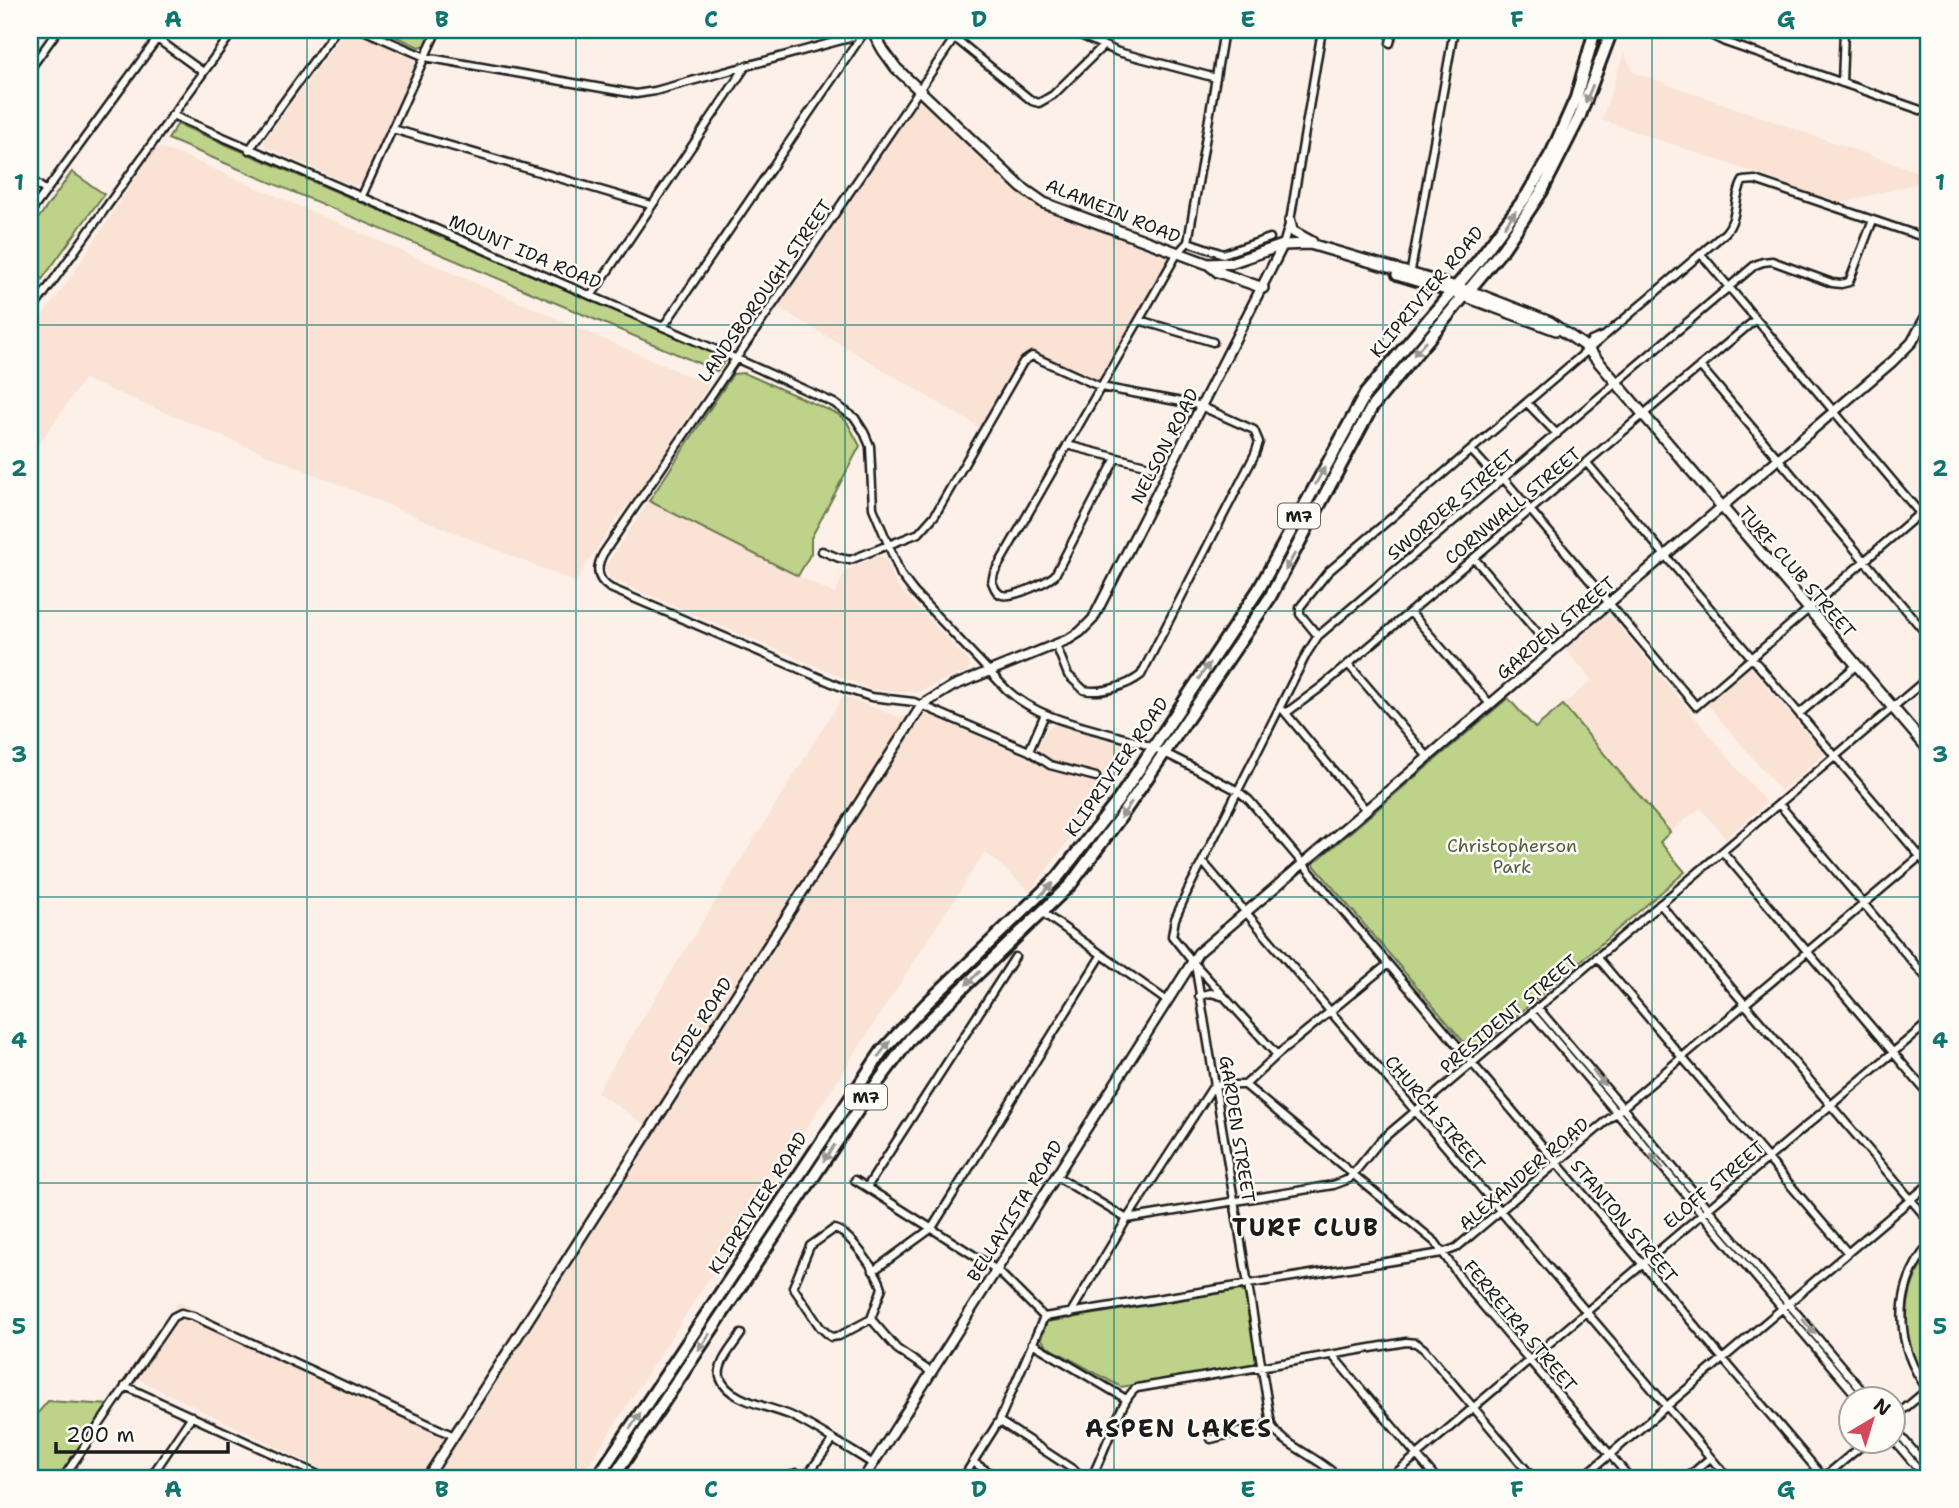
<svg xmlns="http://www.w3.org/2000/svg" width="1959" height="1508" font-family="'Shantell Sans',sans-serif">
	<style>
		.built { fill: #fae2d5 }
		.green { fill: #bdd389; stroke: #6c7852; stroke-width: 2 }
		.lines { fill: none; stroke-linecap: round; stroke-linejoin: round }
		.minor-casing { stroke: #1c1c1c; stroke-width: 11 }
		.tertiary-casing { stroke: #1c1c1c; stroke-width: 13 }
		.secondary-casing { stroke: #1c1c1c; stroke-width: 14 }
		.primary-casing { stroke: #1c1c1c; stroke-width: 16 }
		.minor { stroke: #fdfcf7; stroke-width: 6 }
		.tertiary { stroke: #fdfcf7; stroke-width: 8 }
		.secondary { stroke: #fdfcf7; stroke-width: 9 }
		.primary { stroke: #fdfcf7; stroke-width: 10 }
		.oneway { fill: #989794 }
		.grid { fill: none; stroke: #0f766e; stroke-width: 2; stroke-opacity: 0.55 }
		.labels { text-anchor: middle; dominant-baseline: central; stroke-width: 5; stroke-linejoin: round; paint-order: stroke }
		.shield { fill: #fdfcf7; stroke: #605f5e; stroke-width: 2 }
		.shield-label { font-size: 16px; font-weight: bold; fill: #1c1c1c }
		.street-label { font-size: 18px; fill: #1c1c1c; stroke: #fdfcf7 }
		.park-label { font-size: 18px; fill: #545c42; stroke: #fdfcf7 }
		.district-label { font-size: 24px; font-weight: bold; letter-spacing: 2px; fill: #1c1c1c; stroke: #fdfcf7 }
		.neatline { fill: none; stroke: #0f766e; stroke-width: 2.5 }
		.grid-label { font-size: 23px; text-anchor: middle; font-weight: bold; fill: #0f766e }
	</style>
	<rect width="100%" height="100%" fill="#fcf0e8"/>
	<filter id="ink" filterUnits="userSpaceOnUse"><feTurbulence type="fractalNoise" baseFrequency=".0143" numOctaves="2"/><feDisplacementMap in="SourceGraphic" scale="14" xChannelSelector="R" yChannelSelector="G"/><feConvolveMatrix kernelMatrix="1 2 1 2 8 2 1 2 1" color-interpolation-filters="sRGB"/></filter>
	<g filter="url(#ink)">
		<path class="built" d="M352,30L413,58L415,66L362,183L354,186L266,147L264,141L344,32Z
			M1624,53L1633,72L1929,176V180L1841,203L1602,120Z
			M919,98L1033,203L1170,256L1096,385L1030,351L979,427L778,307Z
			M156,147L184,156L709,385L636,496L620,514L575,582L84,379L30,457V333L66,284Z
			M649,501L835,594L846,570L878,556L882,557L886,560L896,585L970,663L968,671L917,692L872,690L609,578L605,567Z
			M1608,613L1766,803L1726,838L1700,808L1670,832L1563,705L1592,680L1566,650Z
			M1750,667L1824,754L1781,791L1707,704Z
			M843,696L901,718L930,714L1032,760L1047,728L1058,725L1122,745L1098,802L1030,891L985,852L580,1478H340L132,1376L178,1302L451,1430L645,1125L597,1092Z"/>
		<path class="green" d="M381,30H433L426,45L419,47Z
			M177,125H180L727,359L717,371L168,139Z
			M72,172L104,194L30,296V230Z
			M744,373L838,414L847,422L860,446L811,538V553L798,576L649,501L733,374Z
			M1508,698L1535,728L1563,705L1670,832L1660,842L1685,872L1473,1053L1313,864Z
			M1929,1254V1384C1898,1347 1901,1291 1929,1254Z
			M1240,1290L1247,1295L1257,1359L1253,1365L1121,1387L1048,1347L1041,1339L1047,1322Z
			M48,1401L109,1405L58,1478H30V1422Z"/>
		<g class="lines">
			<defs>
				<path id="minor" d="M145,30L203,72
					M363,30L425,57L636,94L655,91L849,38L872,30
					M960,30C841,204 721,378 603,554C596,567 596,579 610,588L846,689L871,697L914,702L1029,751
					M1069,30L1118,52L1216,78
					M1701,30L1725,42L1929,113
					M955,38L1032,101L1039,103L1053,95L1103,46
					M1390,43L1393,30
					M30,69L58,30
					M1842,83L1844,30
					M172,115L735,358L834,403L855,418L864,432L870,446L873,508L901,575L914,592L1007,690C1044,724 1100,728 1146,745C1177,757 1208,776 1238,791L1249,800L1824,1478
					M393,129L651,205
					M249,150L336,30
					M30,179L46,191
					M361,198L437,30
					M30,213L157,39
					M1188,242L1223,254L1270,238
					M1283,245L1290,221L1322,30
					M1701,254L1929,524
					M1410,276L1454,30
					M591,296L746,66
					M30,313L234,30
					M1139,320L1213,342
					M663,327L863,34
					M1585,350L1591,341L1603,336
					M1700,366L1929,637
					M1527,403L1557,434
					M1067,445L1153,467
					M1471,450L1500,482
					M1116,458L1055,575C1047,582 1014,598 1002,595C996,593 994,587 992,582L994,573L1177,254L1188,242L1224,30
					M1586,462L1929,867
					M1504,479L1696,706L1920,513
					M822,551L839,558L850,560L919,533L935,515L1023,362L1032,356L1101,387L1198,405L1254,430L1259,442L1255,454L1141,675C1127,686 1101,694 1084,690L1068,675L1056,645
					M1474,558L1553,651
					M1410,612L1490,704
					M1318,636L1300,614V607L1328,572L1725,233C1739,218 1733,197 1743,181L1755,180L1929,239
					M1348,664L1428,757
					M1284,711L1366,810
					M1286,713L1320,688L1756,319
					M1800,713L1857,665
					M1045,714L1029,751L1050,765L1096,777
					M1779,804L1929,981
					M1723,852L1929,1095
					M1203,862L1728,1478
					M1660,904L1929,1221
					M1043,913L1167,1001
					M1597,957L1848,1253
					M1195,964L1271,1424
					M1199,996L1211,993L1221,996
					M1538,1008L1870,1400
					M1532,1013L1860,1400
					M1277,1055L1192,961L1172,936L1175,919L1188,890L1307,653L1318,636L1755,265L1763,262L1772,261L1832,283L1841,284L1849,282L1873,220
					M1245,1085L1277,1055L1388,964
					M1056,1176L1127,1219L1333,1185L1349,1179L1380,1141L1929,677
					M855,1180L997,1270L1044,1317
					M867,1187L1015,957
					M834,1229C849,1231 878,1273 882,1288L871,1319L839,1336L831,1337L820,1327L793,1287L810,1246Z
					M1929,1245C1893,1288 1894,1347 1929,1391
					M873,1271L932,1228L1101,956
					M1070,1314L1127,1219L1214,1085H1245L1435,1242L1467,1287L1630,1478
					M1044,1317L1442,1253L1456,1248L1929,849
					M871,1319L897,1349L931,1372
					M741,1334C734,1345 717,1363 720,1377C727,1402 775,1407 794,1417C821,1431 847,1448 873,1464
					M1032,1343L1126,1399
					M1333,1356L1436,1478
					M125,1386L325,1478
					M1892,1419L1928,1389
					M999,1421L1086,1478
					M1892,1426L1929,1469
					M1892,1438L1926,1478
					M1211,1439L1271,1424C1278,1443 1323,1459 1339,1478
					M973,1462L998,1478
					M157,1469L172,1478
					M63,1478L173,1317L181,1313L193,1316L454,1436
					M150,1478L192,1416
					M786,1478L796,1473L806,1478
					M805,1478L833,1440
					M963,1478L999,1421L1044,1317
					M1091,1478C1102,1460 1122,1395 1137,1388L1406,1342L1416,1343L1424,1349L1533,1478
					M1390,1478L1929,1022
					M1582,1478L1929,1184
					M1687,1478L1710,1458
					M1823,1478L1866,1442"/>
				<path id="tertiary" d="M427,1478L922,705L953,686L1069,639L1080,632L1093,619L1283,245
					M864,1478L1198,953L1892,362L1912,342L1929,311"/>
				<path id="secondary" d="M872,30L883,50L896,68L1021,187L1044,203L1208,264L1230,263L1283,245L1310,244L1470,291L1550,322L1586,347L1929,750
					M1290,221L1292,231L1312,242
					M1208,264L1218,272L1263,288
					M1397,275L1453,292L1556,330"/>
				<path id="primary" d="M597,1478L882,1051L927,1003L1058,877L1117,802L1259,589L1366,393L1478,261L1527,195L1552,152L1576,98L1595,30
					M613,1478L866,1098L911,1038L1071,884L1122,815L1269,599L1372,407L1503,249L1542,191L1579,118L1612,30"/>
			</defs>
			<use href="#minor" class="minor-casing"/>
			<use href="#tertiary" class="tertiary-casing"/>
			<use href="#secondary" class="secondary-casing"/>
			<use href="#primary" class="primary-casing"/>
			<use href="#minor" class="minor"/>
			<use href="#tertiary" class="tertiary"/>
			<use href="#secondary" class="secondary"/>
			<use href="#primary" class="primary"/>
		</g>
		<defs><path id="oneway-solid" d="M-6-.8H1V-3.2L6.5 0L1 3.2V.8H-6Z" transform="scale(1.75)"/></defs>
		<g class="oneway">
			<use href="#oneway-solid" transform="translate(1589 94) rotate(112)"/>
			<use href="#oneway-solid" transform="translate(1510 219) rotate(-55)"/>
			<use href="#oneway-solid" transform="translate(1420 348) rotate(131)"/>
			<use href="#oneway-solid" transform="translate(1320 476) rotate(-62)"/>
			<use href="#oneway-solid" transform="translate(1290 562) rotate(119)"/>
			<use href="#oneway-solid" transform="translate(1204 671) rotate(-55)"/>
			<use href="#oneway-solid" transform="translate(1126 810) rotate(124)"/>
			<use href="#oneway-solid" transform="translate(1046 890) rotate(-46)"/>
			<use href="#oneway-solid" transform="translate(973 978) rotate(136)"/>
			<use href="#oneway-solid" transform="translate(884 1049) rotate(-52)"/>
			<use href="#oneway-solid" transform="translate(1599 1078) rotate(50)"/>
			<use href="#oneway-solid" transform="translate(829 1153) rotate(124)"/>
			<use href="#oneway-solid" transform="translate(1657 1161) rotate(-130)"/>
			<use href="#oneway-solid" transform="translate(1809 1327) rotate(50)"/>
			<use href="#oneway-solid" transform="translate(704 1342) rotate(124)"/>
			<use href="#oneway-solid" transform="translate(635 1421) rotate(-57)"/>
		</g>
	</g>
	<path class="grid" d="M307,30V1478M576,30V1478M845,30V1478M1114,30V1478M1383,30V1478M1652,30V1478M30,325H1929M30,611H1929M30,897H1929M30,1183H1929"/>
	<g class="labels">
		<g class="shield">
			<rect x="1278" y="503.5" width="42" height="25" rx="5"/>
			<rect x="845" y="1084.5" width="42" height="25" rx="5"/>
		</g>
		<g class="shield-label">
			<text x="1299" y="516">M7</text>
			<text x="866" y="1097">M7</text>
		</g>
		<g class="street-label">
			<text transform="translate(1113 211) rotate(22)">ALAMEIN ROAD</text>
			<text transform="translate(525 252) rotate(23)">MOUNT IDA ROAD</text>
			<text transform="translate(765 291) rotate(-55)">LANDSBOROUGH STREET</text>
			<text transform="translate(1427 292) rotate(-50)">KLIPRIVIER ROAD</text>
			<text transform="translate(1165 446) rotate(-63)">NELSON ROAD</text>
			<text transform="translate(1451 505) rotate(-40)">SWORDER STREET</text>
			<text transform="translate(1513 506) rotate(-40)">CORNWALL STREET</text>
			<text transform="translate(1797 572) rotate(49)">TURF CLUB STREET</text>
			<text transform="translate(1556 628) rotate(-40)">GARDEN STREET</text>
			<text transform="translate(1117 767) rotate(-55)">KLIPRIVIER ROAD</text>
			<text transform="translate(1509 1014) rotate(-40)">PRESIDENT STREET</text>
			<text transform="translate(701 1021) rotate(-57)">SIDE ROAD</text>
			<text transform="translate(1435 1113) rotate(50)">CHURCH STREET</text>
			<text transform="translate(1237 1129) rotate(81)">GARDEN STREET</text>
			<text transform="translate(1524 1174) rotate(-40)">ALEXANDER ROAD</text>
			<text transform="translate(1714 1185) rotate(-40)">ELOFF STREET</text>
			<text transform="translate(758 1203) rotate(-57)">KLIPRIVIER ROAD</text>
			<text transform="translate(1015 1211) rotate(-58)">BELLAVISTA ROAD</text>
			<text transform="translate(1624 1221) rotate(50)">STANTON STREET</text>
			<text transform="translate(1520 1326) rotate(50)">FERREIRA STREET</text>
		</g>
		<g class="park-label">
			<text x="1512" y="846">Christopherson<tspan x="1512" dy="21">Park</tspan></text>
		</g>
		<g class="district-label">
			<text x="1306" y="1228">TURF CLUB</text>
			<text x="1179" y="1429">ASPEN LAKES</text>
		</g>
	</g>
	<rect width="1959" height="1508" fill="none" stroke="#fdfcf7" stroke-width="77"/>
	<g transform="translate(1872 1420) rotate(38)"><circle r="33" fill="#fdfcf7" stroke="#a3a29f" stroke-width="2"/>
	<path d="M0-5L12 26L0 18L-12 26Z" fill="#d1495b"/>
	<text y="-10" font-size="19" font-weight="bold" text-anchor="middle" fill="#1c1c1c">N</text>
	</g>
	<path d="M56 1442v10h172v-10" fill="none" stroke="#1c1c1c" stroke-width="3.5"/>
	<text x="66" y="1442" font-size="21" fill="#1c1c1c" stroke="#fdfcf7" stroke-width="5" paint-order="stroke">200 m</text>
	<rect x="38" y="38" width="1882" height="1432" class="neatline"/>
	<g class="grid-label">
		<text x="173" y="27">A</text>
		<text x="442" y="27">B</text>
		<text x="711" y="27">C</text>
		<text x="979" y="27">D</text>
		<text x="1248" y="27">E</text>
		<text x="1517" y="27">F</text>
		<text x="1786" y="27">G</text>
		<text x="19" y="190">1</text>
		<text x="1940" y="190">1</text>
		<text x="19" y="476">2</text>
		<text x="1940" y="476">2</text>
		<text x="19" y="762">3</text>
		<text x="1940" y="762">3</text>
		<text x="19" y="1048">4</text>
		<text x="1940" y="1048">4</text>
		<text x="19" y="1334">5</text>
		<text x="1940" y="1334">5</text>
		<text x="173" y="1497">A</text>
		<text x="442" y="1497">B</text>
		<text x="711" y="1497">C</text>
		<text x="979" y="1497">D</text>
		<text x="1248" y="1497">E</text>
		<text x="1517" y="1497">F</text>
		<text x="1786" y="1497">G</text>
	</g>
</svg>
